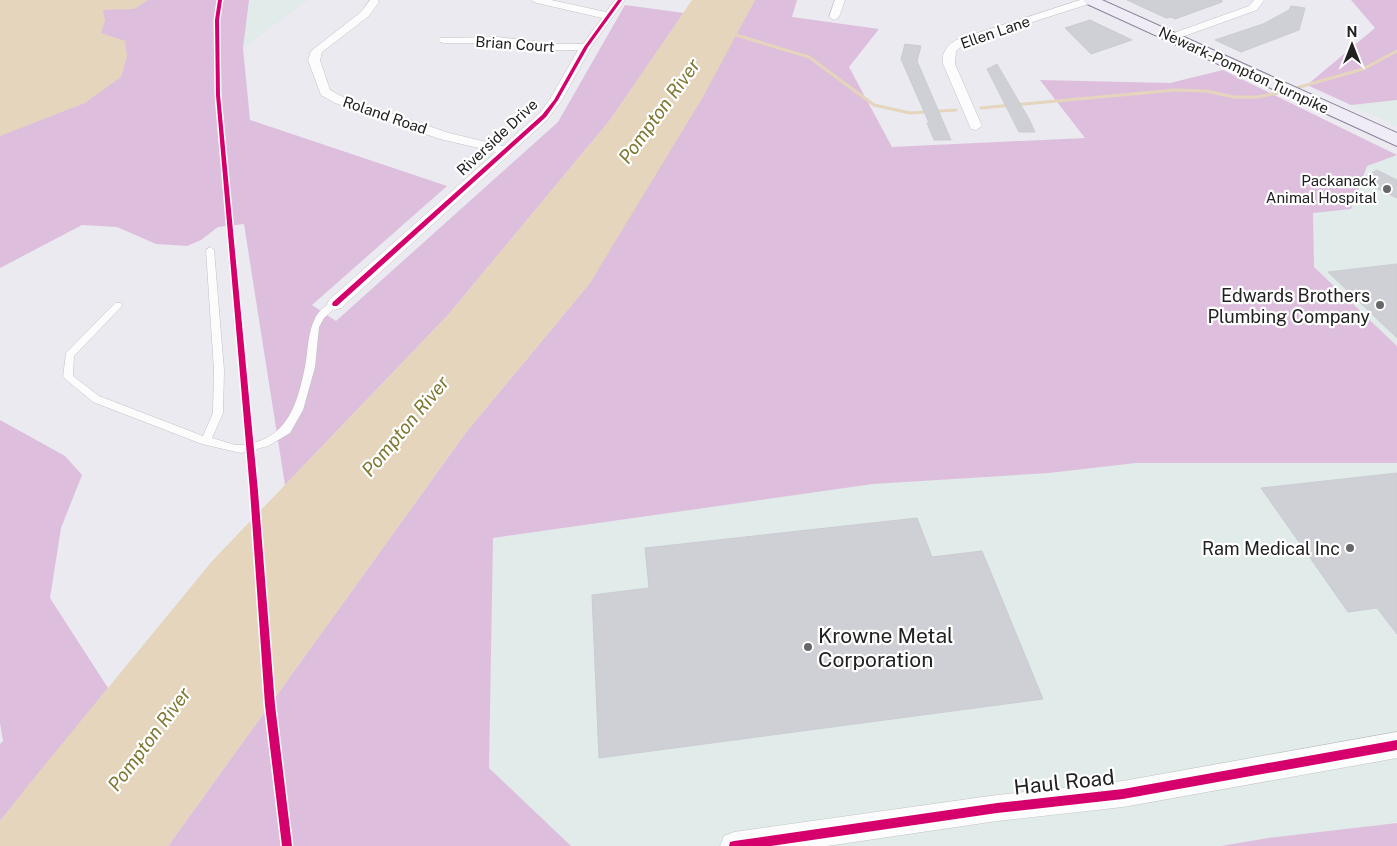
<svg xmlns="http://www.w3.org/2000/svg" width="1397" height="846" font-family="'Public Sans',sans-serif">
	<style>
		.industrial { fill: #e1ebe9 }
		.forest { fill: #debedd }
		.water { fill: #e4d5bc }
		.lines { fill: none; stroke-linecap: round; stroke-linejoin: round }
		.stream { stroke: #e4d5bc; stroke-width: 3 }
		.building { fill: #cfd0d5; stroke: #cbccd3 }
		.lane-casing { stroke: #c2c2c5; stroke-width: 1 }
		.street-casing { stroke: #c2c2c5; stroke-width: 1 }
		.secondary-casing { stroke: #8d809c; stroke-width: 2 }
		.lane { fill: #fcfcfd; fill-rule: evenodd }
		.street { fill: #fcfcfd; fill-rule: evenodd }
		.secondary { fill: #f0ecf5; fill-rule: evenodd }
		.cycleway-casing { stroke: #fff; stroke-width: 3 }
		.cycleway { fill: #d6006c; fill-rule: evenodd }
		.poi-dot { fill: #676769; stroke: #fff; stroke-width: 2 }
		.labels { text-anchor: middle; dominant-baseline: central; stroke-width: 4.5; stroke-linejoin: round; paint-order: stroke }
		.far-street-label { font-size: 15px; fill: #212121; stroke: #fff }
		.far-poi-label { font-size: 15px; fill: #212121; stroke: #fff; text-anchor: end }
		.poi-label { font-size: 18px; fill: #212121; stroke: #fff; text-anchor: end }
		.water-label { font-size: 19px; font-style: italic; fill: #7e7833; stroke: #fff }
		.near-poi-label { font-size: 21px; fill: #212121; stroke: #fff; text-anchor: start }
		.near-street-label { font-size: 21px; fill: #212121; stroke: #fff }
	</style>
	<rect width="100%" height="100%" fill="#eaeaf0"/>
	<path class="industrial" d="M249,0H308L243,48Z
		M1397,100V126L1351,105Z
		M1397,155V346L1314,267L1313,212L1351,209L1367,166Z
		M1136,463H1397V823L1268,838L1221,846H571L489,768L492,538L873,484L1049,473Z"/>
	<path class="forest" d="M0,0H249L243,48L250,120L447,186L312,305L336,321L558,122L625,5L684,13L610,120L448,315L285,485L244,224L218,227L201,240L187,246L156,244L117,227L82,225L0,268Z
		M755,0H797L792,17L879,29L849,67L892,147L1085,138L1040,80L1170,83L1223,70L1397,155L1367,166L1351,209L1313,213L1314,267L1397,346V463H1136L1049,473L873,484L493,538L489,768L571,846H168L467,431L590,283Z
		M1351,0H1397V100L1351,105L1307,85L1375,28Z
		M0,420L65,456L82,475L61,528L50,598L108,688L0,821V744L3,741L0,723Z
		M1397,823V846H1221L1268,838Z"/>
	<path class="water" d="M0,0H148L134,9L103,10L105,20L101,33L125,41L127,57L121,77L85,103L0,136Z
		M692,0H755L703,97L590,283L467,431L168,846H0V821L30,783L213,560L448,315L610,120Z"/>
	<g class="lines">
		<path class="stream" d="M736,35L809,57L874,105L910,113L956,110
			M1296,88L1363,69L1397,51
			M981,108L1175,90L1206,91L1234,97H1257L1278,93"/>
	</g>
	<path class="building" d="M1127,0H1222V2L1175,19L1171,17L1166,18Z
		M1291,6L1305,8L1299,30L1241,52L1215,40L1263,24L1289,10Z
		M1090,20L1132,40L1091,54L1065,28Z
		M905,44L921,46L917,61L951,140H934L927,123H929L901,59Z
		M997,64L1029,119L1035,132H1019L987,69Z
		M1377,170L1397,180V198L1359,180Z
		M1397,264V338L1328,272Z
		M1397,473V634L1377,608L1348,612L1261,488Z
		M917,518L932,557L982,551L1043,699L599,758L592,595L649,588L645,548Z"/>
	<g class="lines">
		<defs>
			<path id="lane" d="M210,247L214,250L224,370L223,413L212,438C221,440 233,446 242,445C287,440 297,406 305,367C310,343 306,312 335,301L339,304L324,318L319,327L315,367L303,410L290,433L268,446L241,453L202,444L93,402L63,377L66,353L115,303H121L122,305L121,307L74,356L73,376L99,396L203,436L213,413L214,370L206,250Z"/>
			<path id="street" d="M370,0H378L379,2L369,16L322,52L320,60L330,90L343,97L449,133L503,146L540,113L550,99L578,50H558L498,43H444L440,42L438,40L440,38L498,37L558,44H583L602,18L533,2L532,0H551L606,12L615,0H625L591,47L562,100L548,119L341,308L335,310L329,308L327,304L329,300L496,152L440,139L335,103L321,95L308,60L311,51L361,12Z
				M835,0H845L839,17L834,20L829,17Z
				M1080,0H1096L1095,2L964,44L956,51L955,64L982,126L976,130L971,129L943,64C941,53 947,46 956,40Z
				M1254,0H1264L1257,10L1176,39H1168L1166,37L1168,35L1249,6Z
				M1397,732V758L1123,807L997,821L827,846H720L724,836L734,832L997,795L1123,781Z"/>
			<path id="secondary" d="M1083,0H1102L1397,133V146L1085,3Z"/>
		</defs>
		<use href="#lane" class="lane-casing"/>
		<use href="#street" class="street-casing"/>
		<use href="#secondary" class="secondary-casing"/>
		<use href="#lane" class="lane"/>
		<use href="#street" class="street"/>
		<use href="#secondary" class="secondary"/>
		<defs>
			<path id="cycleway" d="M218,0H222L219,20L220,95L258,491L275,705L292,846H282L265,705L250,491L216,95L215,20Z
				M618,0H622L588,47L558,100L546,117L337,306H333L332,304L333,302L542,115L554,100L584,47Z
				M1397,740V750L1123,799L997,813L771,846H729L730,842L734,841L997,803L1123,789Z"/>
		</defs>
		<use href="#cycleway" class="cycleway-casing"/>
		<use href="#cycleway" class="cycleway"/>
	</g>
	<g class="poi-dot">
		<circle cx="1387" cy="189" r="5"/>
		<circle cx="1380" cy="305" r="5"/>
		<circle cx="1350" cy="548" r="5"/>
		<circle cx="808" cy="647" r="5"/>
	</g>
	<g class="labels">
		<g class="far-street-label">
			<text transform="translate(995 32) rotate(-19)">Ellen Lane</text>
			<text transform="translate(515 44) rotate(4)">Brian Court</text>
			<text transform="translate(1244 70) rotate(25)">Newark-Pompton Turnpike</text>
			<text transform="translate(385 115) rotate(19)">Roland Road</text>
			<text transform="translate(497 137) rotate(-43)">Riverside Drive</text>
		</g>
		<g class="far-poi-label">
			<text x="1377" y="180">Packanack<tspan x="1377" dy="17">Animal Hospital</tspan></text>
		</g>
		<g class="poi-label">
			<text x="1370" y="295">Edwards Brothers<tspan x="1370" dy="21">Plumbing Company</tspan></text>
			<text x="1340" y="548">Ram Medical Inc</text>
		</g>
		<g class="water-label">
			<text transform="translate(659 111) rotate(-54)">Pompton River</text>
			<text transform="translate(405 426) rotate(-50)">Pompton River</text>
			<text transform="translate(149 739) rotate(-53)">Pompton River</text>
		</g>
		<g class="near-poi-label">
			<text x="818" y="635">Krowne Metal<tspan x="818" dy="24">Corporation</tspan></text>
		</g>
		<g class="near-street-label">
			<text transform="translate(1064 782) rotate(-6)">Haul Road</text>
		</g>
	</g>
	<g transform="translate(1352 45)" stroke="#ffffff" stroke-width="4" paint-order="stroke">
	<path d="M0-4L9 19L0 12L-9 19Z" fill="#212121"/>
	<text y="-8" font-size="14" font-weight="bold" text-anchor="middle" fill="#212121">N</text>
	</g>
</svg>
